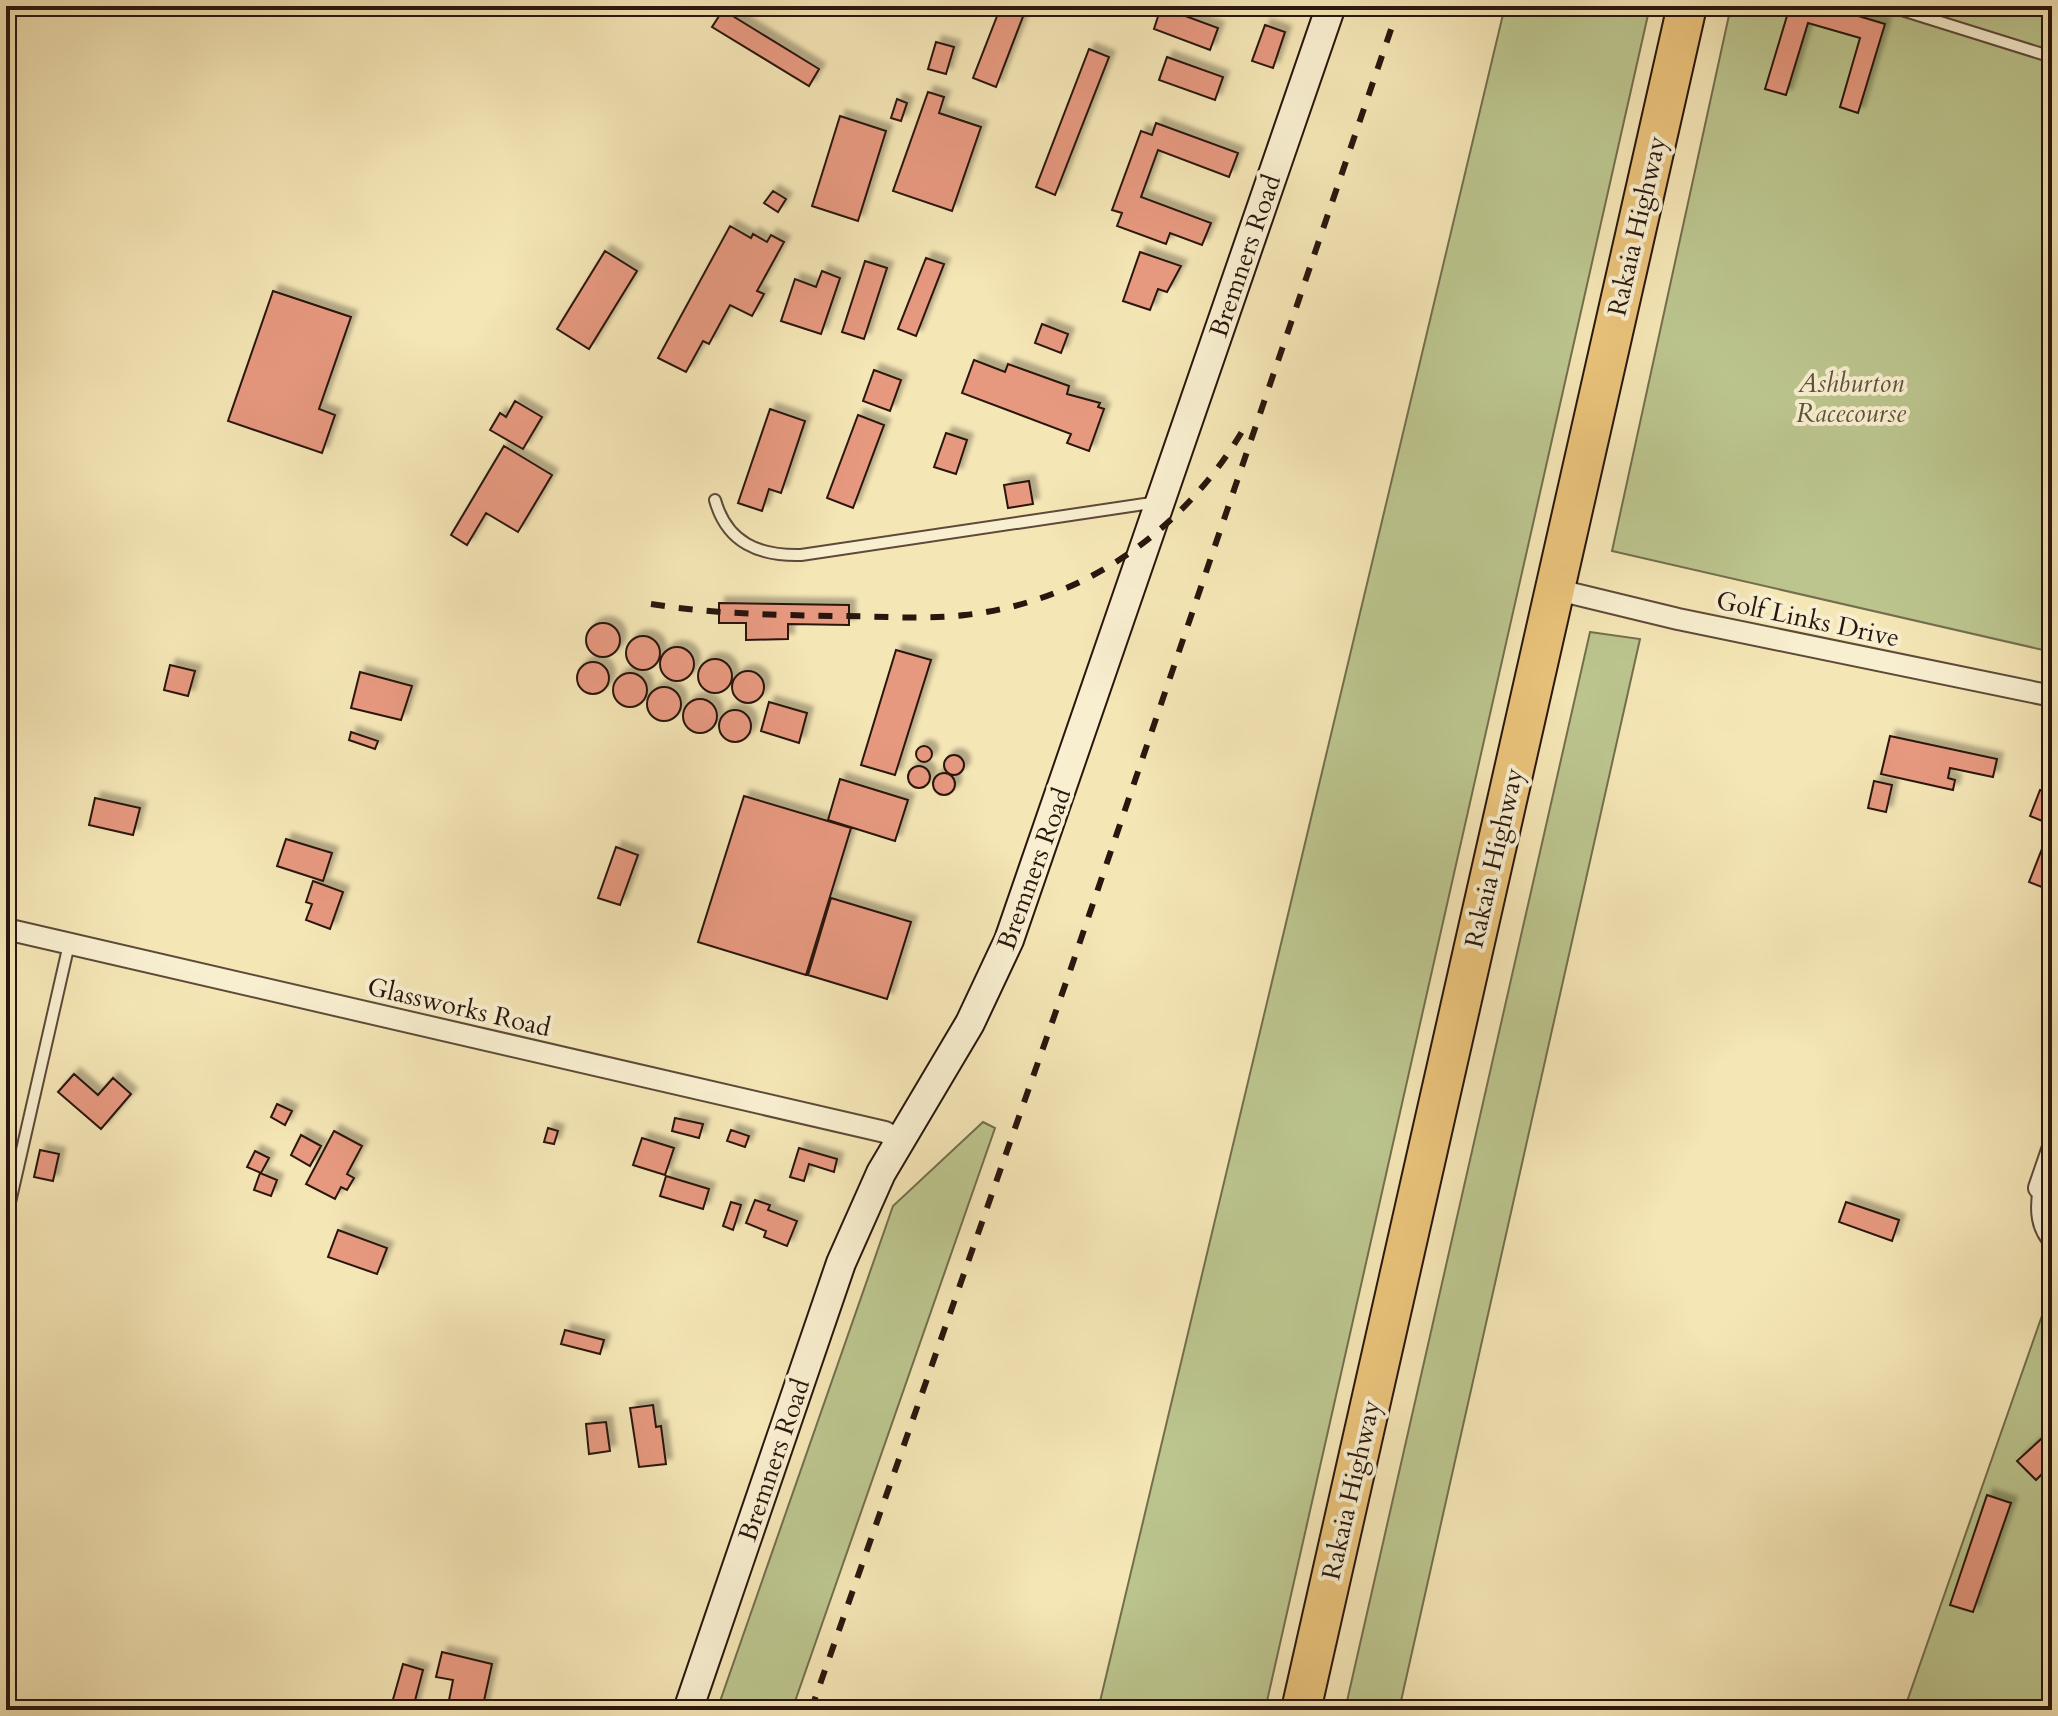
<svg xmlns="http://www.w3.org/2000/svg" width="2058" height="1716" font-family="Cardo,serif">
	<style>
		.green { fill: #bcc58e; stroke: #736e4e; stroke-width: 2 }
		.building { fill: #e79980; stroke: #2a160e; stroke-width: 2; filter: url(#shadow) }
		.lines { fill: none; stroke-linecap: round; stroke-linejoin: round }
		.lane-casing { stroke: #5d4a38; stroke-width: 14 }
		.street-casing { stroke: #5d4a38; stroke-width: 24 }
		.secondary-casing { stroke: #2a160e; stroke-width: 32 }
		.highway-casing { stroke: #2a160e; stroke-width: 42 }
		.lane { stroke: #f8efd0; stroke-width: 10 }
		.street { stroke: #f8efd0; stroke-width: 20 }
		.secondary { stroke: #f8efd0; stroke-width: 28 }
		.highway { stroke: #eac37b; stroke-width: 38 }
		.rail { stroke: #2a160e; stroke-width: 6; stroke-dasharray: 14 14; stroke-linecap: butt }
		.labels { text-anchor: middle; dominant-baseline: central; stroke-width: 8; stroke-linejoin: round; paint-order: stroke }
		.street-label { font-size: 26px; fill: #2a160e; stroke: #f8efd0 }
		.park-label { font-size: 26px; font-style: italic; fill: #5d533b; stroke: #f8efd0 }
	</style>
	<defs>
		<filter id="shadow"><feDropShadow dx="6" dy="-6" stdDeviation="2" flood-color="#0004"/></filter>
	</defs>
	<rect width="100%" height="100%" fill="#f5e6b6"/>
	<filter id="stains"><feTurbulence type="fractalNoise" baseFrequency=".0025" numOctaves="4"/><feColorMatrix values="0 0 0 0 .2 0 0 0 0 .09 0 0 0 0 .02 0 0 0 .5 -.17"/></filter>
	<radialGradient id="worn" r=".72"><stop offset=".6" stop-color="#630" stop-opacity="0"/><stop offset="1" stop-color="#630" stop-opacity=".3"/></radialGradient>
	<path class="green" d="M1505,6H1650L1265,1710H1098Z
		M1731,6H2052V652L1612,551Z
		M1590,632L1640,639L1399,1710H1345Z
		M983,1122L995,1128L792,1710H717L893,1206Z
		M2052,1287V1710H1904Z"/>
	<path class="building" d="M1001,6H1027L996,87L973,78Z
		M1790,6H1825L1885,24L1858,113L1840,107L1860,38L1808,23L1786,95L1765,89Z
		M1161,7L1218,28L1210,50L1154,29Z
		M723,10L819,69L809,86L712,27Z
		M1265,25L1285,32L1273,68L1252,61Z
		M936,42L954,47L946,74L928,69Z
		M1089,49L1109,57L1055,195L1036,187Z
		M1167,57L1223,77L1215,100L1159,80Z
		M928,92L944,97L939,113L981,127L952,211L893,191Z
		M897,99L907,103L901,121L891,118Z
		M840,116L886,131L858,221L812,206Z
		M1156,123L1238,153L1229,177L1158,150L1141,197L1211,223L1202,245L1170,233L1166,244L1117,226L1122,213L1112,210L1141,131L1152,135Z
		M773,191L786,199L778,212L764,203Z
		M730,226L751,238L753,234L767,242L771,235L784,242L757,291L764,294L752,316L730,305L709,344L703,341L686,372L658,358Z
		M605,251L637,271L589,349L557,329Z
		M1140,252L1181,266L1167,292L1158,289L1150,310L1123,301Z
		M926,258L944,264L916,336L898,329Z
		M865,261L887,268L864,339L842,332Z
		M822,271L840,278L821,334L781,321L795,279L816,287Z
		M273,291L351,317L319,409L335,415L322,453L228,421Z
		M1042,324L1068,334L1061,353L1035,343Z
		M974,360L1005,372L1008,364L1069,386L1067,394L1100,403L1098,407L1104,409L1089,451L1067,443L1071,434L962,393Z
		M874,370L901,380L890,411L863,401Z
		M515,401L542,417L523,449L490,430L500,413L506,417Z
		M770,409L805,421L781,493L769,489L762,511L738,503Z
		M858,415L884,425L853,508L827,498Z
		M946,433L967,440L956,474L934,467Z
		M504,446L552,475L518,532L486,513L467,545L451,535Z
		M1029,481L1033,504L1008,508L1004,485Z
		M719,603L849,605V625L788,624V639L746,640V623H719Z
		M586 640a17 17 0 1 1 34 0a17 17 0 1 1-34 0Z
		M626 653a17 17 0 1 1 34 0a17 17 0 1 1-34 0Z
		M660 664a17 17 0 1 1 34 0a17 17 0 1 1-34 0Z
		M896,650L931,660L895,775L861,765Z
		M698 676a17 17 0 1 1 34 0a17 17 0 1 1-34 0Z
		M577 678a16 16 0 1 1 32 0a16 16 0 1 1-32 0Z
		M170,665L195,671L188,696L164,690Z
		M732 687a16 16 0 1 1 32 0a16 16 0 1 1-32 0Z
		M360,672L412,686L401,720L351,708Z
		M613 690a17 17 0 1 1 34 0a17 17 0 1 1-34 0Z
		M647 704a17 17 0 1 1 34 0a17 17 0 1 1-34 0Z
		M683 716a17 17 0 1 1 34 0a17 17 0 1 1-34 0Z
		M769,702L807,713L799,743L761,731Z
		M719 726a16 16 0 1 1 32 0a16 16 0 1 1-32 0Z
		M351,732L378,741L375,749L349,740Z
		M1890,736L1997,759L1993,777L1950,768L1948,778L1955,780L1953,790L1881,774Z
		M916 754a8 8 0 1 1 16 0a8 8 0 1 1-16 0Z
		M944 765a10 10 0 1 1 20 0a10 10 0 1 1-20 0Z
		M908 777a11 11 0 1 1 22 0a11 11 0 1 1-22 0Z
		M933 784a11 11 0 1 1 22 0a11 11 0 1 1-22 0Z
		M840,779L908,800L895,841L828,820Z
		M1874,781L1892,785L1886,812L1868,808Z
		M2040,790L2052,795V825L2030,816Z
		M744,796L851,828L806,975L698,942Z
		M95,798L140,808L133,835L89,825Z
		M2051,826H2052V891L2029,882Z
		M286,839L332,853L323,881L277,866Z
		M616,847L638,855L620,905L598,898Z
		M313,881L343,892L330,929L306,920L312,904L306,902Z
		M831,898L911,922L887,999L808,975Z
		M74,1074L98,1095L113,1078L131,1094L101,1129L58,1092Z
		M277,1104L292,1111L285,1125L271,1117Z
		M675,1118L703,1124L699,1138L672,1131Z
		M548,1128L558,1131L554,1144L544,1142Z
		M731,1130L749,1136L745,1147L727,1141Z
		M334,1131L362,1146L347,1174L354,1178L347,1190L341,1187L335,1199L306,1184Z
		M301,1135L321,1146L310,1166L291,1155Z
		M642,1138L674,1148L665,1175L633,1165Z
		M799,1148L837,1159L834,1172L809,1164L804,1181L790,1177Z
		M40,1150L59,1154L53,1181L34,1177Z
		M255,1151L269,1158L261,1173L247,1167Z
		M260,1173L277,1180L271,1196L254,1190Z
		M666,1176L709,1189L703,1209L660,1196Z
		M755,1200L770,1205L768,1210L797,1221L787,1246L764,1237L766,1231L746,1223Z
		M731,1202L741,1205L733,1230L723,1226Z
		M1846,1202L1899,1220L1892,1241L1839,1222Z
		M338,1230L387,1248L377,1274L328,1257Z
		M565,1330L604,1340L600,1354L561,1344Z
		M653,1405L656,1427L661,1426L666,1464L639,1467L630,1408Z
		M606,1422L610,1451L589,1454L586,1424Z
		M2052,1429V1475L2050,1477L2046,1470L2036,1480L2017,1461Z
		M1987,1495L2011,1503L1973,1612L1950,1605Z
		M442,1652L492,1664L482,1710H447L453,1680L436,1677Z
		M403,1664L423,1670L413,1708L392,1703Z"/>
	<g class="lines">
		<defs>
			<path id="lane" d="M1889,6L2052,57
				M715,500C727,543 759,556 801,555L1158,502
				M2039,1188C2035,1210 2036,1229 2052,1246
				M6,1220L69,944"/>
			<path id="street" d="M1554,589L1678,619L2052,696
				M6,929L885,1132L899,1140
				M2039,1188L2052,1150"/>
			<path id="secondary" d="M688,1710L841,1263L881,1173L970,1023L1009,940L1331,6"/>
			<path id="highway" d="M1301,1710L1687,6"/>
		</defs>
		<use href="#lane" class="lane-casing"/>
		<use href="#street" class="street-casing"/>
		<use href="#secondary" class="secondary-casing"/>
		<use href="#highway" class="highway-casing"/>
		<use href="#lane" class="lane"/>
		<use href="#street" class="street"/>
		<use href="#secondary" class="secondary"/>
		<use href="#highway" class="highway"/>
		<path class="rail" d="M651,604C713,614 775,615 838,616C880,616 923,620 965,615C1086,602 1190,526 1248,421
			M811,1710L1069,974L1399,6"/>
	</g>
	<g class="labels">
		<g class="street-label">
			<text transform="translate(1637 226) rotate(-77)">Rakaia Highway</text>
			<text transform="translate(1245 256) rotate(-71)">Bremners Road</text>
			<text transform="translate(1808 619) rotate(12)">Golf Links Drive</text>
			<text transform="translate(1494 858) rotate(-77)">Rakaia Highway</text>
			<text transform="translate(1034 869) rotate(-70)">Bremners Road</text>
			<text transform="translate(459 1007) rotate(13)">Glassworks Road</text>
			<text transform="translate(774 1460) rotate(-71)">Bremners Road</text>
			<text transform="translate(1351 1490) rotate(-77)">Rakaia Highway</text>
		</g>
		<g class="park-label">
			<text x="1851" y="383">Ashburton<tspan x="1851" dy="30">Racecourse</tspan></text>
		</g>
	</g>
	<rect width="2058" height="1716" fill="none" stroke="#f5e6b6" stroke-width="32"/>
	<rect x="8" y="8" width="2042" height="1700" fill="none" stroke="#2a160e" stroke-width="4"/>
	<rect x="16" y="16" width="2026" height="1684" fill="none" stroke="#2a160e" stroke-width="2"/>
	<rect width="100%" height="100%" filter="url(#stains)"/>
	<rect width="100%" height="100%" fill="url(#worn)"/>
</svg>
